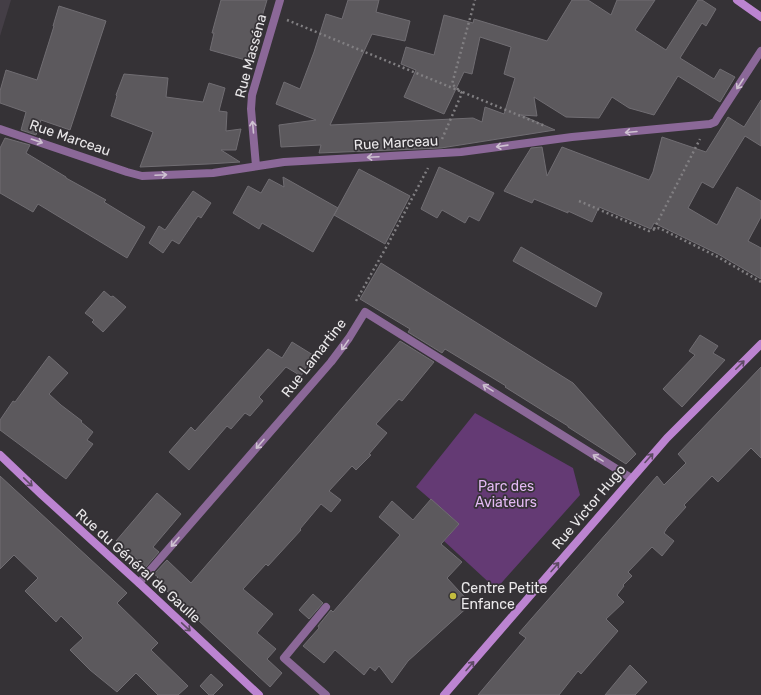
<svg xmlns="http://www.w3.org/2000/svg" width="761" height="695" font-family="Rubik,sans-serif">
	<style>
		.built { fill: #443e46 }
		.green { fill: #643a74 }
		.building { fill: #5c595d; stroke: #706d72 }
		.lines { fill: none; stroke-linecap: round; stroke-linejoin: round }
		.path { stroke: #817f82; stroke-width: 2.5; stroke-dasharray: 2 3; stroke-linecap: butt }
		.lane { stroke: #8b6898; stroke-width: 8 }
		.street { stroke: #8b6898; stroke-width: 8 }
		.secondary { stroke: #bc84d1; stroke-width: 8 }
		.oneway { stroke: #cec2d1 }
		.oneway2 { stroke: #5e4b64 }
		.poi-dot { fill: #c3bd3e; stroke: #353236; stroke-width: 1.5 }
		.labels { text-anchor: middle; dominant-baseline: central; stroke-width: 3.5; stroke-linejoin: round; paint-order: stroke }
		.street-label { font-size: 14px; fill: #eae8ea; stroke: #353236 }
		.park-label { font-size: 14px; fill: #e3b9f3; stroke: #353236 }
		.poi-label { font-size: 14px; fill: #eae8ea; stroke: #353236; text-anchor: start }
	</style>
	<rect width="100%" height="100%" fill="#353236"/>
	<path class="built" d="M0,0H11L0,36Z"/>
	<path class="green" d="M475,413L573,468L580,495L496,589L444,541L459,524L416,487Z"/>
	<path class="building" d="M221,0H267L249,61L210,50L214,33H212Z
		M348,0H379L376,12L410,21L405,41L372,34L330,125L473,118L482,122L485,107L504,114L515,78L504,74L511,47L480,37L472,74L464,72L444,114L404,97L416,70L401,64L406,47L434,55L444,15L473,23L474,19L547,41L572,0H588L611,15L617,0H655L635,30L666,50L698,0H702L716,9L706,26L702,23L680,58L714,79L720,69L735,77L720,102L678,76L654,115L629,108L612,97L599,118L566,117L534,97L537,116L521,115L555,130L441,148L319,153L321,145L281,147L279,125L316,120L276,104L284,82L300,89L314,52L326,14L342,19Z
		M59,6L106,21L70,130L41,120L36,135L21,130L26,112L0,103V91L6,70L37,80L54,26H53Z
		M124,74L168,78L166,97L203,102L209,83L225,88L219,111L227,112L226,131L241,129L236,150H221L240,162L208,164L140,167L153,132L111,116L117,96L116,95Z
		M761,100V146L745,136L713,188L702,182L688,208L717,225L737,187L761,201V217L748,241L761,248V279L718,254L654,223L651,229L599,207L592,222L568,211V213L534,199L532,203L504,191L531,148L542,147L547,176L562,147L649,180L653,172L662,137L706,152L728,117L744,127Z
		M5,138L30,145L26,153L66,177V178L106,200L104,202L145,227L127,258L38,204L33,212L0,193V148Z
		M439,167L494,193L479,221L469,216L465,223L442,210L437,218L421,209Z
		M359,169L410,196L385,244L334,215Z
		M283,177L338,208L313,252L262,223L259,229L233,213L248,186L261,193L269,179L284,187Z
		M193,191L211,203L201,218L198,216L179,244L172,240L163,253L149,243L159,226L165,230Z
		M521,247L602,293L596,307L513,261Z
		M381,263L573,383L636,454L626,464L568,427V426L545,412L505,387L506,386L445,349L442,353L408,332L410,329L360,299Z
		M104,291L111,297L113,296L126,307L103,332L92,322L94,320L85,313Z
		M700,335L718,346L713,353L725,360L682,407L663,389L695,355L689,351Z
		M400,341L434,362L402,401L399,399L376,424L387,433L369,454L371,455L356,470L352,466L329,491L341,500L331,512L321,504L300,529L301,530L268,566L266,564L243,589L273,614L257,633L276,649L267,659L282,673L270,687L155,580L158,577L154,574L167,560L191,583Z
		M292,342L313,355L301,376L286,367L259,397L263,401L250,416L245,413L231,429L227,426L189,470L169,452L191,427L195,431L268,349L282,358Z
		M49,356L68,373L49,394L61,405L82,421L81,422L93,432L87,440L93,444L66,479L0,430V420L13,401L15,402Z
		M761,367V458L751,448L718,482L712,476L684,505L686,507L667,528L664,533L674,541L662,556L652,547L628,572L632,576L623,585L624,586L617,595L624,602L606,619L618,631L581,674L578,671L559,695H478L526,638L519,633L532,618L657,476L664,485L686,463L678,454Z
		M0,476L127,593L117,603L158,643L151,650L188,686L178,695H158L136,673L117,692L90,670L70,650L83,638L61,616L56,622L25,591L38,578L14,555L0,569Z
		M157,493L181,514L153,547L159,552L146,567L116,541Z
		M431,499L459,524L441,544L462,562L447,578L471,604L408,661L392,683L379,666L375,671L370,667L364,675L335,650L324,663L303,646L319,628L318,626L331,610L333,612L400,535L379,517L392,501L413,520Z
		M313,594L323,603L309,619L299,610Z
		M630,665L647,682L635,695H605Z
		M211,674L223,685L213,695H209L200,686Z"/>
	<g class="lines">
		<path class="path" d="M287,20L545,126
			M442,139L462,93L452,84L475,0
			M579,201L649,231L659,228L718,257L761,282
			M654,229L700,139
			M356,301L388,244L428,168"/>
		<path class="lane" d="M326,695L284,658L326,607"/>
		<path class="street" d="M0,129L127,172L142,176L213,173L284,162L461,152L572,137L710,124L715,122L718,117L761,51
			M256,166L251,109L252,95L280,0
			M139,583L331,362L349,338L365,312L631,478"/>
		<path class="secondary" d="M737,0L761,17
			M0,455L42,495L139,583L259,695
			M444,695L667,438L761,344"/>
	</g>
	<defs><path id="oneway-shaft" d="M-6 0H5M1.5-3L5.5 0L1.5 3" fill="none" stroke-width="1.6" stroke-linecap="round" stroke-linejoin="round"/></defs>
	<g class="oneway">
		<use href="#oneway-shaft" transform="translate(740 84) rotate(123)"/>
		<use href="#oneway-shaft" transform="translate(253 127) rotate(-95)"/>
		<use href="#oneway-shaft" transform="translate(631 132) rotate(175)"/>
		<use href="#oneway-shaft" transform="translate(37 141) rotate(19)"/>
		<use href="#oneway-shaft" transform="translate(502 146) rotate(172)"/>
		<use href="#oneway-shaft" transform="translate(373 157) rotate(177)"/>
		<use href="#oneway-shaft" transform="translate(161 175) rotate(-3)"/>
		<use href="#oneway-shaft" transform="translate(345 345) rotate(125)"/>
		<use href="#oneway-shaft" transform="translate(488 388) rotate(-148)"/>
		<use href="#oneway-shaft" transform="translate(260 444) rotate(131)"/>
		<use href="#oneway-shaft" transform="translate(598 458) rotate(-148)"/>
		<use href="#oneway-shaft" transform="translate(175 542) rotate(131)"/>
	</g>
	<g class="oneway2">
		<use href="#oneway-shaft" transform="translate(740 365) rotate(-45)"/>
		<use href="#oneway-shaft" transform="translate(649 458) rotate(-48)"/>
		<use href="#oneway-shaft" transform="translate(28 482) rotate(44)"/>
		<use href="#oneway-shaft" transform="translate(555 567) rotate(-49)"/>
		<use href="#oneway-shaft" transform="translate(186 627) rotate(43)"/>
		<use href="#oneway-shaft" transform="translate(470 666) rotate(-49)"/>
	</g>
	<circle class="poi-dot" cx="453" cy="596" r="4"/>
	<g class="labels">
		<g class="street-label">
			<text transform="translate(251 56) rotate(-75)">Rue Masséna</text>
			<text transform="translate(70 138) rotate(19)">Rue Marceau</text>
			<text transform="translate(396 143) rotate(-3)">Rue Marceau</text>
			<text transform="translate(314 358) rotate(-52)">Rue Lamartine</text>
			<text transform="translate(589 507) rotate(-50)">Rue Victor Hugo</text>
			<text transform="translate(138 566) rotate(42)">Rue du Général de Gaulle</text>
		</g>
		<g class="park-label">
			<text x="506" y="486">Parc des<tspan x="506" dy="16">Aviateurs</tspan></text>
		</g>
		<g class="poi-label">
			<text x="461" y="588">Centre Petite<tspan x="461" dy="16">Enfance</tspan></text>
		</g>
	</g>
</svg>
